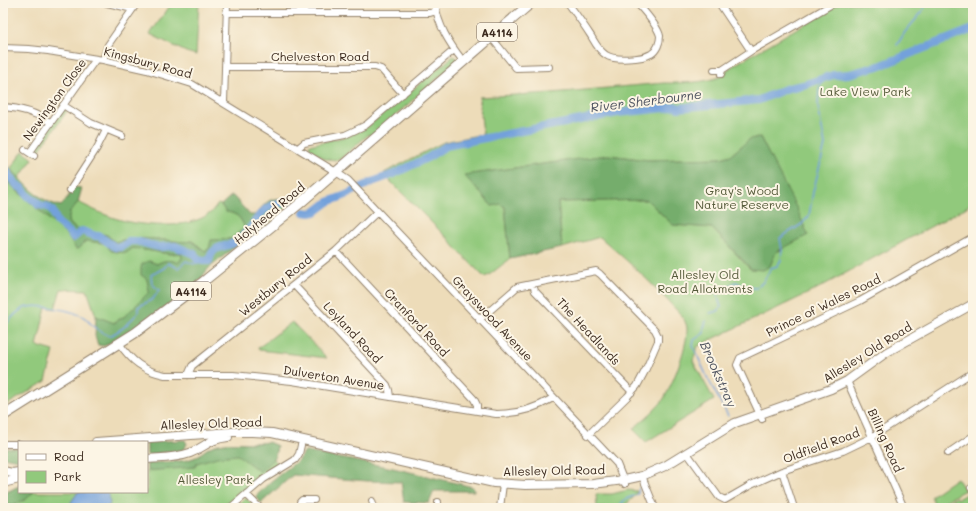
<svg xmlns="http://www.w3.org/2000/svg" width="976" height="511" font-family="Mali,sans-serif">
	<style>
		.green { fill: #91c97c; stroke: #667a4d }
		.forest { fill: #74ad6c; stroke: #586c45 }
		.water { fill: #73a1db; stroke: #57667c }
		.lines { fill: none; stroke-linecap: round; stroke-linejoin: round }
		.stream { stroke: #73a1db; stroke-width: 1.5 }
		.river { stroke: #73a1db; stroke-width: 8 }
		.minor-casing { stroke: #94836c; stroke-width: 8 }
		.major-casing { stroke: #94836c; stroke-width: 10 }
		.highway-casing { stroke: #94836c; stroke-width: 11 }
		.minor { stroke: #fff; stroke-width: 6 }
		.major { stroke: #fff; stroke-width: 8 }
		.highway { stroke: #fff; stroke-width: 9 }
		.labels { text-anchor: middle; dominant-baseline: central; stroke-width: 4; stroke-linejoin: round; paint-order: stroke }
		.shield { fill: #fcf5e5; stroke: #75675a; stroke-width: 1 }
		.shield-label { font-size: 11px; font-weight: bold; fill: #3b2a1e }
		.street-label { font-size: 12px; fill: #3b2a1e; stroke: #fcf5e5 }
		.park-label { font-size: 12px; fill: #555a3a; stroke: #fcf5e5 }
		.water-label { font-size: 13px; font-style: italic; fill: #4f5460; stroke: #fcf5e5 }
	</style>
	<rect width="100%" height="100%" fill="#fcf5e5"/>
	<filter id="ink" filterUnits="userSpaceOnUse"><feTurbulence type="fractalNoise" baseFrequency=".025" numOctaves="2"/><feDisplacementMap in="SourceGraphic" scale="8" xChannelSelector="R" yChannelSelector="G"/><feConvolveMatrix kernelMatrix="1 2 1 2 8 2 1 2 1" color-interpolation-filters="sRGB"/></filter>
	<filter id="wash" filterUnits="userSpaceOnUse"><feTurbulence type="fractalNoise" baseFrequency=".012" numOctaves="4" result="noise"/><feDisplacementMap in="SourceGraphic" scale="16" xChannelSelector="R" yChannelSelector="G"/><feGaussianBlur stdDeviation="0.9" result="paint"/><feColorMatrix in="noise" values="0 0 0 0 0 0 0 0 0 0 0 0 0 0 0 0 0 1.4 0 .05"/><feComposite in="paint" operator="in"/></filter>
	<g filter="url(#wash)">
		<rect width="100%" height="100%" fill="#eddcb9"/>
		<path class="green" d="M172,3H199L196,55L186,52L150,34Z
			M840,3H973V202L965,208L813,291L698,346L693,361L714,400L646,442L633,429C642,421 652,413 660,404C670,393 692,337 686,324C683,315 675,309 669,302C648,279 624,258 600,237L562,248L558,202L647,200L673,225L712,228L750,269L770,266L776,252L782,250L803,224L760,137L750,139L731,155L721,158L648,160L608,155L465,175L492,206L500,204L505,207L510,259L489,275L485,277L482,275L453,245L448,238L445,236L388,179L384,173L444,142L483,134L479,97L551,93L664,83C684,83 707,83 725,75L727,70L731,67Z
			M454,56L457,58L456,62L373,135H368L339,160L325,159L311,150L309,145L348,136L366,128L452,57Z
			M63,109L67,111L36,155L34,152L35,148Z
			M23,151L33,159L19,178L11,168Z
			M3,178L60,229L68,237L76,249L80,248L85,241C103,242 110,245 126,253L133,248L170,254L181,253L182,258L178,263C171,259 164,260 157,264L149,261L147,279L149,292L125,316L113,323L96,316L87,290L61,289L55,309L46,307L37,346L54,351L46,381L3,407Z
			M78,202C92,209 106,216 121,220C146,227 203,231 218,204L221,205L226,212C237,213 241,218 245,228L231,239H221L209,249L205,251L192,241C180,243 168,240 156,239C143,238 128,238 115,242L107,235L76,229L68,222L70,212Z
			M292,322L327,358L259,350L258,348Z
			M268,442L277,446L275,457L273,459L279,465L256,481L226,508H3V494L19,486V492H147V463C161,462 184,463 196,457C202,453 208,447 215,445C231,440 251,445 268,442Z
			M957,478L965,490L941,503L943,507L946,505L945,503L956,497L957,499L966,494L973,504L966,508H936L931,496Z
			M628,490L637,491L635,496L622,508H597L596,494H612Z
			M246,498L256,508H234Z"/>
		<path class="forest" d="M760,137L797,209L808,235L776,252L770,266L763,270L751,269L712,228L673,225L647,200L558,202L562,248L510,259L505,207L500,204L492,206L464,175L608,155L648,160L721,158L731,155L750,139Z
			M3,162C21,177 36,201 61,206L66,200L74,187L82,188L78,202L70,212L68,222L76,229L107,235L115,242C128,238 143,238 156,239C168,240 180,243 192,241L205,251L209,249L211,240L231,239L245,228C241,218 237,213 226,212L221,205L231,196H233L250,215H255C267,201 270,196 289,200L287,207L255,235L250,236L231,250L208,269L199,281L162,310L126,334L104,346L98,345L95,336L96,316L114,323L125,316L149,292L147,279L141,275V268L142,264L149,261L157,264C164,260 171,259 178,263L182,258L181,253L170,254L133,248L126,253L111,251L105,243L85,241L80,248L76,249L68,237L60,229L3,178Z
			M185,440L187,444L183,450L147,455V442Z
			M268,442L277,446L275,457L260,472L238,455L217,457L197,463L195,467L147,471V463C161,462 184,463 196,457C202,453 208,447 215,445C231,440 251,445 268,442Z
			M3,448H19V460L3,457Z
			M304,452H307L393,468L473,487L474,491H434L429,503L404,502L401,482L367,481L293,475L261,503L256,496L270,482L300,459Z
			M19,486V492H34L25,500L10,506L5,503L3,505V494Z"/>
		<path class="water" d="M78,492H108L109,495L110,504L107,508H73L71,502Z"/>
		<g class="lines">
			<path class="stream" d="M897,45L905,32L922,12L927,3
				M710,313L718,311L721,307C713,286 722,291 736,282L745,287L756,288L763,282L771,268L777,266L781,260L782,250L780,238L802,224L809,216L813,192L825,145L818,106L819,88L825,78
				M706,321L704,327V333L694,340L693,346L708,379L728,416
				M3,327C10,321 15,312 24,308C36,303 74,310 85,318C88,320 90,324 94,327C98,330 104,334 110,336L123,328L138,313V307L153,299L159,290L152,284L151,275L164,268L168,263L178,268L186,261L194,264L198,260
				M616,508C621,506 622,502 626,499C630,497 635,496 638,494L639,488"/>
			<path class="river" d="M3,166C8,172 14,186 22,188L29,197L37,202L38,205L46,206L52,210L57,222L69,232L73,238C77,236 78,233 82,231L96,236H99L115,247H121L130,241H136L158,247L175,246L194,254L198,260L203,261H209C210,257 212,252 215,250C220,245 232,247 240,239C259,222 259,202 290,202
				M304,212L310,213L315,212L328,202L346,195L372,182L394,174L429,157L446,146L480,139L618,113L666,108L675,106L678,108L759,100L788,88L803,85L833,75L849,74L882,65L973,29"/>
		</g>
	</g>
	<g filter="url(#ink)">
		<g class="lines">
			<defs>
				<path id="minor" d="M107,3L133,9
					M435,3C438,26 449,43 463,61
					M568,3C576,14 584,25 591,36C595,43 599,51 606,55C614,61 642,59 651,54C657,51 660,42 660,36C658,26 644,11 637,3
					M719,3L751,51
					M226,13H430L436,11
					M491,37L516,68L549,67
					M3,48L29,49L48,51L103,60L147,70L192,84L336,172L348,180L617,464L625,484
					M103,60L108,45L137,3
					M225,67H375L381,69L403,94
					M714,70H722L721,74
					M722,70L751,51L834,3
					M224,103L227,3
					M63,105L91,123L122,136
					M3,107C21,108 35,112 50,122
					M298,148L304,143L345,135L366,125L454,50
					M25,150L34,156
					M30,152L96,59
					M70,190L97,148L106,130
					M336,251L474,399L477,405V411
					M533,284L535,291L632,392
					M294,285L387,385L389,390L390,397
					M479,320L517,287L596,271L600,274L655,330L658,336V341L645,371L637,386L627,397L588,435
					M119,343C131,361 144,371 165,375H233L292,381L496,414C518,414 535,409 553,398
					M188,375L192,366L336,251L377,212
					M847,381L904,508
					M762,419L737,365L740,358L860,301L973,237
					M3,444H19
					M687,453L719,497L725,500L751,485L782,471L843,451L872,437L973,372
					M948,453L973,436
					M782,471L794,508
					M642,476L655,508
					M971,488L973,487
					M246,494L260,508
					M372,501L374,508
					M438,502V508
					M230,508L264,479L295,460L299,454L301,445
					M300,508V502L302,500H314
					M500,508L503,484"/>
				<path id="major" d="M96,442L232,432H252L272,433L494,483L525,485L593,484L624,480L642,476L665,466L735,423L831,389L847,381L887,352L973,304
					M147,459C161,458 177,458 190,453C206,447 208,439 228,437
					M3,471L12,473L19,472
					M3,483L19,479"/>
				<path id="highway" d="M3,416L135,333L204,281L298,205L531,3"/>
			</defs>
			<use href="#minor" class="minor-casing"/>
			<use href="#major" class="major-casing"/>
			<use href="#highway" class="highway-casing"/>
			<use href="#minor" class="minor"/>
			<use href="#major" class="major"/>
			<use href="#highway" class="highway"/>
		</g>
	</g>
	<g class="labels">
		<g class="shield">
			<rect x="477" y="23" width="40" height="18" rx="3"/>
			<rect x="171" y="282" width="40" height="18" rx="3"/>
		</g>
		<g class="shield-label">
			<text x="497" y="32">A4114</text>
			<text x="191" y="291">A4114</text>
		</g>
		<g class="street-label">
			<text x="320" y="56">Chelveston Road</text>
			<text transform="translate(148 62) rotate(15)">Kingsbury Road</text>
			<text transform="translate(54 99) rotate(-54)">Newington Close</text>
			<text transform="translate(269 213) rotate(-40)">Holyhead Road</text>
			<text transform="translate(275 285) rotate(-39)">Westbury Road</text>
			<text transform="translate(823 305) rotate(-26)">Prince of Wales Road</text>
			<text transform="translate(493 318) rotate(47)">Grayswood Avenue</text>
			<text transform="translate(417 322) rotate(47)">Cranford Road</text>
			<text transform="translate(589 331) rotate(47)">The Headlands</text>
			<text transform="translate(353 332) rotate(47)">Leyland Road</text>
			<text transform="translate(867 352) rotate(-32)">Allesley Old Road</text>
			<text transform="translate(334 377) rotate(9)">Dulverton Avenue</text>
			<text transform="translate(211 423) rotate(-2)">Allesley Old Road</text>
			<text transform="translate(886 440) rotate(66)">Billing Road</text>
			<text transform="translate(821 445) rotate(-20)">Oldfield Road</text>
			<text transform="translate(554 470) rotate(-1)">Allesley Old Road</text>
		</g>
		<g class="park-label">
			<text x="865" y="91">Lake View Park</text>
			<text x="742" y="190">Gray's Wood<tspan x="742" dy="14">Nature Reserve</tspan></text>
			<text x="705" y="274">Allesley Old<tspan x="705" dy="14">Road Allotments</tspan></text>
			<text x="215" y="479">Allesley Park</text>
		</g>
		<g class="water-label">
			<text transform="translate(646 100) rotate(-7)">River Sherbourne</text>
			<text transform="translate(719 374) rotate(66)">Brookstray</text>
		</g>
	</g>
	<rect width="976" height="511" fill="none" stroke="#fcf5e5" stroke-width="16"/>
	<rect x="18" y="441" width="130" height="52" fill="#fcf5e5" stroke="#afa495"/>
	<rect x="26" y="454" width="20" height="6" fill="#ffffff" stroke="#afa495"/>
	<text x="54" y="461" font-size="12" fill="#3b2a1e">Road</text>
	<rect x="26" y="471" width="20" height="12" fill="#91c97c" stroke="#afa495"/>
	<text x="54" y="481" font-size="12" fill="#3b2a1e">Park</text>
</svg>
